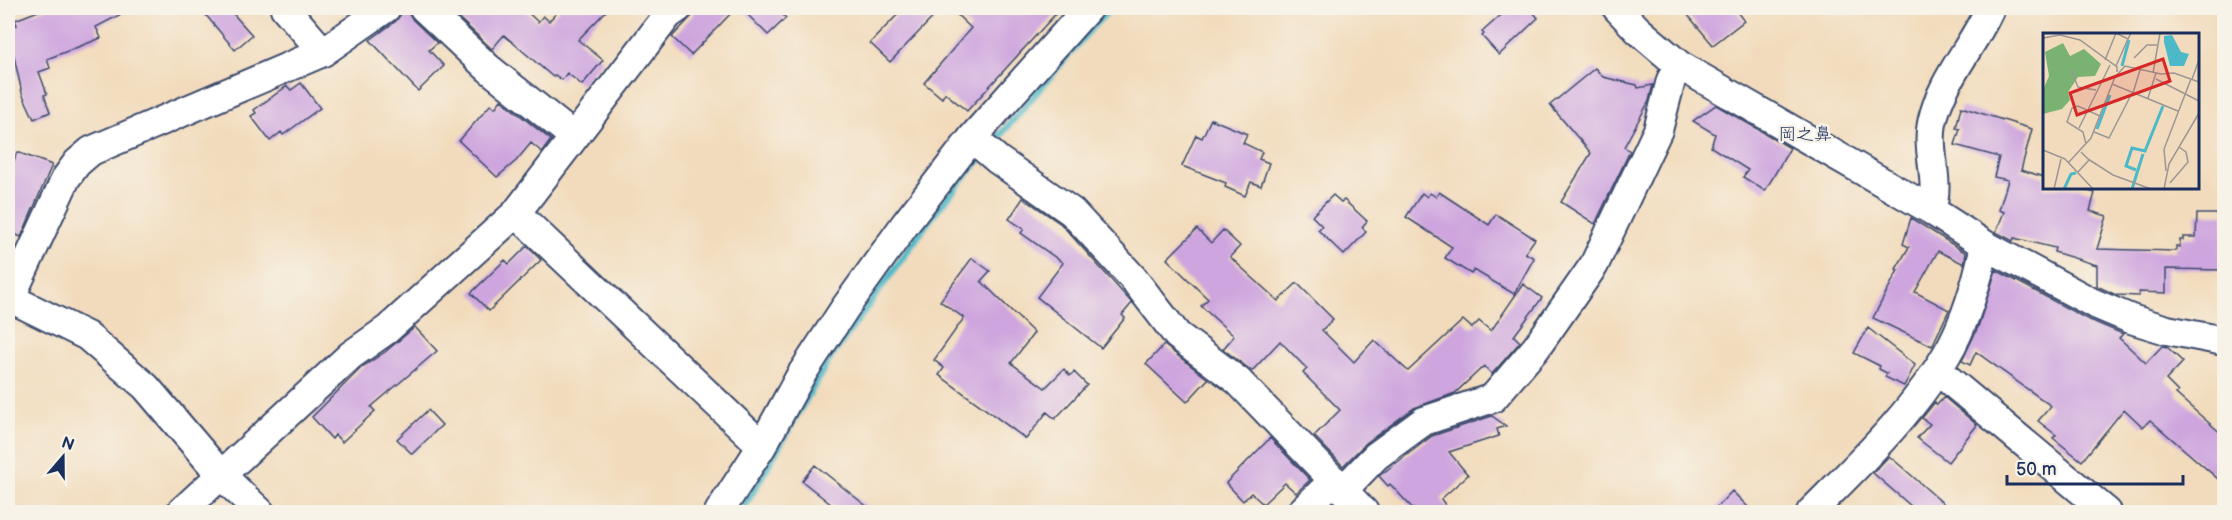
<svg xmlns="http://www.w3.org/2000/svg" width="2232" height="520" font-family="'Balsamiq Sans','Klee One',sans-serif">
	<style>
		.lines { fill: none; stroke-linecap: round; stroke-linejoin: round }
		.stream { stroke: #4cb9c8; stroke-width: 7 }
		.building { fill: #cea5de }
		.minor-casing { stroke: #3b496c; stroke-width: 32 }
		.minor { stroke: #fff; stroke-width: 28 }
		.labels { text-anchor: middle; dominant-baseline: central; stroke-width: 5; stroke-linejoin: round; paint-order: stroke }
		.neighbourhood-label { font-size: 18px; fill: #1b2f5e; stroke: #f7f3e8 }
		.inset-river { fill: none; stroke: #4cb9c8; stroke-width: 3 }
		.inset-road { fill: none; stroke: #9c9696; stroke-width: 1.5 }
		.view { fill: #d62828; fill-opacity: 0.15; stroke: #d62828; stroke-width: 3 }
		.inset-edge { fill: none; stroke: #1b2f5e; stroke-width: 3 }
	</style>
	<rect width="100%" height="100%" fill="#f7f3e8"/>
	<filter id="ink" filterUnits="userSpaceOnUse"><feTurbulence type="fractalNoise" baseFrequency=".0167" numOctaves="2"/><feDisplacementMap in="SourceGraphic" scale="12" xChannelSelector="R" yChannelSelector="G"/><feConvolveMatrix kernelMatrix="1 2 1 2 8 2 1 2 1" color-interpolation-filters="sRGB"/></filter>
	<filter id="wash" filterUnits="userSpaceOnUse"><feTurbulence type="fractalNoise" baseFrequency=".008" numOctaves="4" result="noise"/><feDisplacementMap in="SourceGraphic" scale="24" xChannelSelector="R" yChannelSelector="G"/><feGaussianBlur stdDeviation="1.35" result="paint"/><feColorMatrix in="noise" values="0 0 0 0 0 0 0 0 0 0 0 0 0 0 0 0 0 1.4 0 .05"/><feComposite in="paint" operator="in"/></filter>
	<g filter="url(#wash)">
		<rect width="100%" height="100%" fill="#f2dbbc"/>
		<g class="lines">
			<path class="stream" d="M991,146L1091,28L1111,8
				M741,512L828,361L936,211L983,155"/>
		</g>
		<g id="blocks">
			<path class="building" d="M46,8H133L96,27L101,38L47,59L50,68L39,72L47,94L44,95L50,112L34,119L22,93L8,29L17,25L15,20Z
				M200,8H228L252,35L235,50Z
				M405,8H408V13L413,20L437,43L429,50L444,66L418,91L370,40L396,21Z
				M448,8H523L538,22L543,16L549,21L561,8H609L578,40L603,60L582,85L567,73L562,80L555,75L553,77L504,35L492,49Z
				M694,8H736L691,55L672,37L693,15Z
				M741,8H776L786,18L768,35Z
				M904,8H942L890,62L870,43Z
				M950,8H1061L967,111L945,93L942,98L924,83L971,28Z
				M1509,8H1530L1538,18L1499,55L1482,36L1484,34L1482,32Z
				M1682,8H1734L1744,21L1713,45Z
				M1595,68L1603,77L1637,85L1638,88L1653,85L1649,101L1624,147L1630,151L1595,224L1561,202L1591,153L1550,105Z
				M301,83L320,108L283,135L281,132L270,141L251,116L256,113L254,110L287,86L291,90Z
				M501,100L551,140L542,152L531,143L516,161L497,177L459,141L491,104L495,108Z
				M1716,105L1790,148L1765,191L1743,177L1748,170L1711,147L1715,134L1693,121Z
				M1961,107L2032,129L2021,170L2044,177V188H2079L2095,193L2090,211L2107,216L2097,249L2176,251V246L2180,247V240H2183V237H2196L2197,214H2224V270L2166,269V293L2139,292V296L2116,295L2097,286V265L2054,252L2055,248L2014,238L2013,241L1996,232L2004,212L1999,210L2008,180L1994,177L1999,157L1955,145L1960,129L1956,128Z
				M1211,119L1247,134L1243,143L1262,152L1259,159L1269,163L1261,186L1251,182L1245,196L1225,187L1226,183L1182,166L1196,135L1202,138Z
				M17,152L52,165L21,237L8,231V177Z
				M1439,192L1489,225L1496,214L1535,239L1525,253L1534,258L1514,294L1474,270L1471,274L1445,258L1452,247L1406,217L1422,193L1427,197L1430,193L1436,197Z
				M1333,195L1341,202L1344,200L1367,221L1362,227L1366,232L1344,255L1318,230L1322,226L1312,216Z
				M1023,198L1061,224L1132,303L1122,315L1125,318L1101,348L1037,297L1063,263L1021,233L1024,229L1009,219Z
				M1911,218L1966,253L1964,264L1938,251L1915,292L1949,310L1932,346L1873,318L1898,270L1896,269L1909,247L1903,244Z
				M1197,229L1211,243L1223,230L1240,246L1230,257L1278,301L1297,283L1333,319L1322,330L1354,362L1374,340L1408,371L1463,320L1472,328L1479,321L1491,331L1523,284L1542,298L1514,336L1520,342L1492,374L1484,366L1455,393L1414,408L1366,443L1343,466L1314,436L1340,410L1303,373L1307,369L1280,341L1252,371L1223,349L1234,336L1201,306L1208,299L1167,259Z
				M527,246L541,260L489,311L471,293L505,260L509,264Z
				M972,258L990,271L981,281L1034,333L1011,363L1045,388L1064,369L1070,376L1074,372L1087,385L1055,419L1047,412L1026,439L939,375L944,368L934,360L964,318L940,301Z
				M1996,270L2085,318L2123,334L2119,338L2146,363L2162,346L2167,347L2183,362L2166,380L2178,392L2176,394L2224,436V484L2150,420L2143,427L2124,409L2082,461L2053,438L2056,435L2038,421L2051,406L1976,352L1970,365L1962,361L1978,327Z
				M415,327L437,351L371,407L375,411L342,442L335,435L332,439L312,417L361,368L385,352Z
				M1868,328L1915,365L1904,386L1885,377L1887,373L1879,369L1880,366L1854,353Z
				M1164,345L1208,379L1187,402L1146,364Z
				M1944,397L1977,425L1948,462L1917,438L1930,424L1922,418L1935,402L1937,405Z
				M428,410L442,425L412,454L397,439Z
				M1492,416L1506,426L1497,429L1499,436L1449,452L1468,475L1441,499L1451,513H1417L1390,484L1388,486L1379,476L1432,436Z
				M1270,438L1310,480L1296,493L1285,483L1263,504L1251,493L1243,501L1226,483Z
				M1889,456L1902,467L1954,513H1919L1873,473Z
				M815,465L875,513H842L802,481Z
				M1732,491L1754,513H1711Z"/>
		</g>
	</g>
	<g filter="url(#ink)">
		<use href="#blocks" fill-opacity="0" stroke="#3b496c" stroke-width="1.5"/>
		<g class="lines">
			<defs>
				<path id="minor" d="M285,8L323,52L386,8
					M424,8L488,68L573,136
					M1617,8L1638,30L1679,65L1931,210L1985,245L2093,303L2131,319L2167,330L2224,341
					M972,138L998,160L1072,212L1133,278L1177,335L1238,381L1364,512
					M1931,210C1941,181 1926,152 1932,123C1941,80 1973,47 1990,8
					M516,213L762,446
					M8,299H12L87,336L146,387L221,475L260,512
					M12,299L15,288L66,178L77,163L91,151L323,52
					M1937,370L2107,512
					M1344,489L1376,456L1424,421L1493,398L1536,348L1594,265L1658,130L1671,80L1679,65
					M181,512L351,355L388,329L516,213L668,15L678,8
					M719,512L762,446L801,375L845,308L906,223L972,138L1088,8
					M1301,512L1334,480
					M1811,512C1861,462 1918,408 1952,345C1968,314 1978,278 1985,245"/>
			</defs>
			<use href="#minor" class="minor-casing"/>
			<use href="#minor" class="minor"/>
		</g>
	</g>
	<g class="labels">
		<g class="neighbourhood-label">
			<text x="1805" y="134">岡之鼻</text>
		</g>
	</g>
	<g transform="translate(2043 33)">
		<rect width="156" height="156" fill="#f2dbbc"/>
		<path d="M20,10L27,23L41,16L58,31L52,43L35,44L25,59L27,67L19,76L0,81V57L6,43L2,19Z" fill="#7ab371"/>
		<path d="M129,2L138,19L146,21L141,33H127L121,9V3Z" fill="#4cb9c8"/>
		<path class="inset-river" d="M79,33L86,7M54,96L67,62M93,137L83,133L89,115L102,118L120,73M21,156L28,141L33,140M89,156L100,121"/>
		<path class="inset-road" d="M0,5L17,2L37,7L74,34V39M91,25L104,12H114M62,27L73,0L85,6L88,0M73,33L85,6M28,37L35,54L53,57M110,40L117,0M113,46L156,68M149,46L156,27M69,51L135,78M90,60L97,37M105,65L113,40M36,95L67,32M51,99L66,105L89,60M43,111L40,99L24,89L29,75L35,73L59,84M0,117L22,126L50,156M45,126L70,142L108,156M26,129L48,105L72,44L82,33L118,41L131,40L156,49M123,138L121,116L148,46M35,139L46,127L38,119M127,150L145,129L143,119L136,114M11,156L18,126M121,156L126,131L156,80"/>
		<path class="view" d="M120,26L127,48L34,82L27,60Z"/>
		<rect width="156" height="156" class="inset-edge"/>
	</g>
	<rect width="2232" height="520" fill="none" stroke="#f7f3e8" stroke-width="30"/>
	<g transform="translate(63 457) rotate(20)" stroke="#f7f3e8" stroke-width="4.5" paint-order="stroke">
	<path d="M0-4.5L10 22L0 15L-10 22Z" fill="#1b2f5e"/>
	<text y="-9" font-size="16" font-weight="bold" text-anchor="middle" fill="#1b2f5e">N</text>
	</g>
	<path d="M2007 475v9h176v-9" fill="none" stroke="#1b2f5e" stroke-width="3"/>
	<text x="2016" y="475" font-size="18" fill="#1b2f5e" stroke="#f7f3e8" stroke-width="4.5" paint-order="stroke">50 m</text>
</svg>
